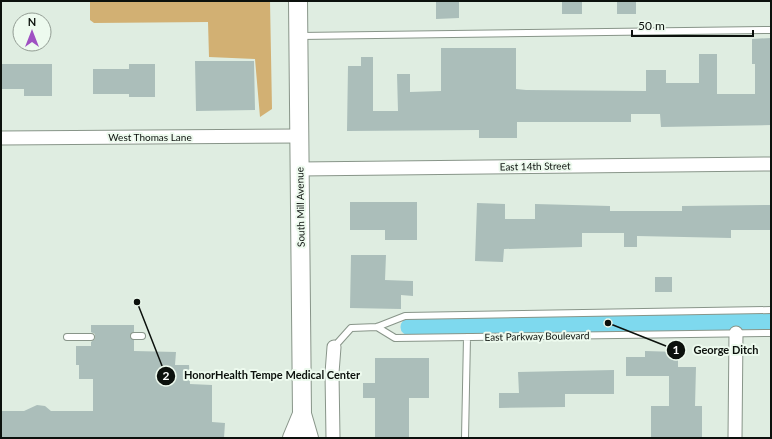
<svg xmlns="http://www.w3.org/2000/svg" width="772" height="439" font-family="Lato,sans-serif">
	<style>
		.green { fill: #d2b073 }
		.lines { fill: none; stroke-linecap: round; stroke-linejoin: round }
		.canal { stroke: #7ed9ee; stroke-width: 17 }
		.building { fill: #abbeba }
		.lane-casing { stroke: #889589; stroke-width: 8 }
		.street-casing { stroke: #889589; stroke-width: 15 }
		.secondary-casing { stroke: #889589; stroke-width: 20 }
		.lane { stroke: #fff; stroke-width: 6 }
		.street { stroke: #fff; stroke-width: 13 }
		.secondary { stroke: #fff; stroke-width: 18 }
		.labels { text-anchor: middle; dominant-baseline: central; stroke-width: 4; stroke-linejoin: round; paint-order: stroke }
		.street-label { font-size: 10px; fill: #0c110d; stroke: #edfaee }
		.leader { fill: none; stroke: #0c110d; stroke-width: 1.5 }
		.callout-dot { fill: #0c110d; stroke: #edfaee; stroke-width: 1.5 }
		.mark-label { font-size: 12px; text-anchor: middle; font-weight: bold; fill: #fff }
		.callout-label { font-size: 11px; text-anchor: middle; font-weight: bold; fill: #0c110d; stroke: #edfaee; stroke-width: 4; stroke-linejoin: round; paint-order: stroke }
	</style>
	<rect width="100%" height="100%" fill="#dfede1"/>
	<path class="green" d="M90,1H270L272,109L260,117L255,59L209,57L208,22L94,23L90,20Z"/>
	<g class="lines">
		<path class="canal" d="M409,327L771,321"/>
	</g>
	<path class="building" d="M436,1H459V18L436,19Z
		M562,1H582V14H562Z
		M617,1H636V14H617Z
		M771,38V125L661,127L660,114H631V122H517V138H479V130L347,131L348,66H361V57H373V111H398L397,74H410V92L441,91V48H516V89L526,90L646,91V70H666V83H699V54H717V94H755V64H752V39Z
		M195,61H254L255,110L196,111Z
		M1,64H52V96H24V89H1Z
		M129,64H155V97H129V94H93V69H129Z
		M350,202H417V240H385V230H350Z
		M477,203L505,204V219H535V204L610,206V211H682V206L771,205V230H731V238L637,236V247H624V233H582V247L504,249L503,262L475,261Z
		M351,255H386L385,280L413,281V296L401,295V309L350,308Z
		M655,277H672V292H655Z
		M91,325H134V332L130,336L134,340V351L176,352L175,365H189L190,384L212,385V422L225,423L224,438H1V411H24L37,405L45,406L51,411H93V379H79V365H76V346H91V342L95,339V334L91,332Z
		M645,351L678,352V367H696L695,406H702V438H651V406H669V376H626V357H645Z
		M375,358H429V398H409V438H375V398H363V383H375Z
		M614,370V394H565V407L499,408V393H519L518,372Z"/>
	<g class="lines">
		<defs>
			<path id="lane" d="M300,36L771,30
				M377,327L395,338L771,333
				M134,336H142
				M67,337H91
				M334,347L351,328L377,327L405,316L771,310
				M465,438L467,337"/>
			<path id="street" d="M1,138L299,136
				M300,169L771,164
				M333,438L332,373L334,347
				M735,438L736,333"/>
			<path id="secondary" d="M298,1L302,414L309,438
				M292,438L302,414"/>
		</defs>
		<use href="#lane" class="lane-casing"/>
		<use href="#street" class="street-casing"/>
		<use href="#secondary" class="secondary-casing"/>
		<use href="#lane" class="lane"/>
		<use href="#street" class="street"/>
		<use href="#secondary" class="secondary"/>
	</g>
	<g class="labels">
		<g class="street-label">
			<text x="150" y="137">West Thomas Lane</text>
			<text transform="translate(535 166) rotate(-1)">East 14th Street</text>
			<text transform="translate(300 207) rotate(-91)">South Mill Avenue</text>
			<text transform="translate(537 336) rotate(-1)">East Parkway Boulevard</text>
		</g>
	</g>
	<path class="leader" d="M608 323L676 350M137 302L166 376"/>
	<g class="callout-dot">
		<circle cx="608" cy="323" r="4"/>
		<circle cx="137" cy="302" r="4"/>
		<circle cx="676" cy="350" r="10"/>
		<circle cx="166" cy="376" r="10"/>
	</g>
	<g class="mark-label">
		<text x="676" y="354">1</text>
		<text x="166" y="380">2</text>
	</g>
	<g class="callout-label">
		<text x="726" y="354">George Ditch</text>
		<text x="272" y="379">HonorHealth Tempe Medical Center</text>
	</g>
	<rect width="772" height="439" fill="none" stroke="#0c110d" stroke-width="4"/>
	<g transform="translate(32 32)"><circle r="19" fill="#edfaee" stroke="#939d94"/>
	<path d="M0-3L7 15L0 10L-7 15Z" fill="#9f51c2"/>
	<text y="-6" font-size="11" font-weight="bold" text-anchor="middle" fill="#0c110d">N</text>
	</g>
	<path d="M632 30v6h121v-6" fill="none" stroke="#0c110d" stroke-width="2"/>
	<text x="638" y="30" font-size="12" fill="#0c110d" stroke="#edfaee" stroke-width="3" paint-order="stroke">50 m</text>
</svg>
